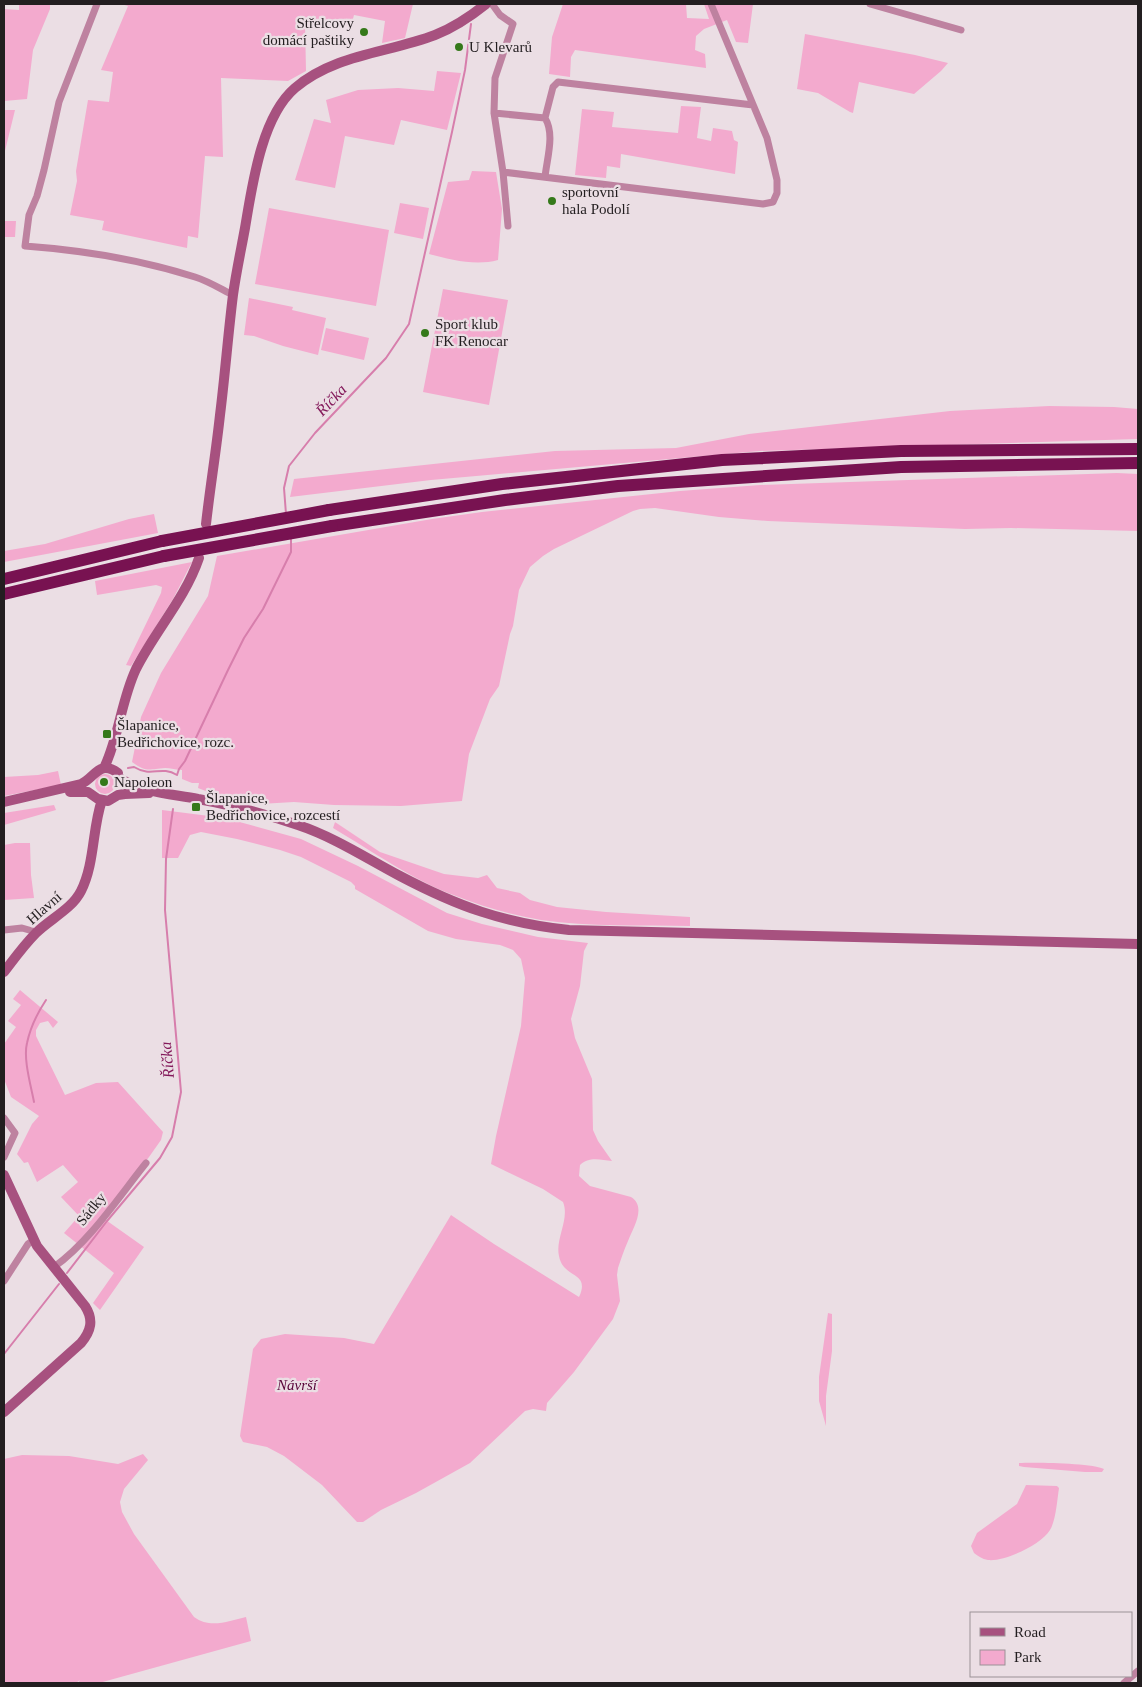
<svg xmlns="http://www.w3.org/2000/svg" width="1142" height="1687" font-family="Georgia,serif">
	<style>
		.green { fill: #f3aace }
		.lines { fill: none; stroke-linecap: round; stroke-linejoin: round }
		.stream { stroke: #d77eac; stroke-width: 2 }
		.street { stroke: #be82a0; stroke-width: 7 }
		.secondary { stroke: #a7517f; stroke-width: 10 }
		.highway { stroke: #781251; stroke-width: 12 }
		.highway-bridge { stroke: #781251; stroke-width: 12 }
		.poi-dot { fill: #35791a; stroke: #ebdee4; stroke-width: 2 }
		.labels { text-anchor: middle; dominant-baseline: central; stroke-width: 4.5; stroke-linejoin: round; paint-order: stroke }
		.poi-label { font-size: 15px; fill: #231e20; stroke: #ebdee4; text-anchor: start }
		.street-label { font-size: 15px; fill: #231e20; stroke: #ebdee4 }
		.park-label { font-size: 15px; font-style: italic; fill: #59063a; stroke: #ebdee4 }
		.water-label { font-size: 16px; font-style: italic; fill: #841a5b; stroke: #ebdee4 }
	</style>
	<rect width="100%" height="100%" fill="#ebdee4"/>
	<path class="green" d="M19,4H50V9L33,50L27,99L4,101V9L19,10Z
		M121,4H413L405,38L382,43L385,21L354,15L351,26L305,23L306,71L288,81L221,78L223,157L205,156L198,238L188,236L187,248L102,230L104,221L70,215L77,181L76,171L88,100L109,102L113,72L101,70L128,6Z
		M563,4H686L687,18L709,19L704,4H753L748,43L736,42L727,20L704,29L696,36L695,50L705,54L706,68L575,50L571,57L570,77L549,74L552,37Z
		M805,34L915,55L948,63L941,71L914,94L859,82L853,113L850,112L818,93L797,89Z
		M437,71L461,73L447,130L401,120L394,145L345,136L335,188L295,180L314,119L331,123L326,100L358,90L398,88L434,91Z
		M681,106L701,107L697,138L711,141L713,128L732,131L734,140L738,142L735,174L621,154L620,168L607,166L606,178L575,175L582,109L614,112L612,127L678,133Z
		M4,110H15L4,155Z
		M472,171L496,172L502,209L498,260C476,266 451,260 429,254L448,182L469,180Z
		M400,203L429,208L423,239L394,233Z
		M269,208L389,230L376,306L255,284Z
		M4,221H16L15,237H4Z
		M443,289L508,300L489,405L423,392Z
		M249,298L293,307L292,310L326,318L318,355L283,346L254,336L244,335Z
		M326,328L369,338L364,360L321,350Z
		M1049,406L1114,407L1138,409V439L760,451L431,480L290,497L294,479L555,451L676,448L749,434L950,411Z
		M1117,473L1138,474V531L1011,528L965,529L768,521L719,517L655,508L640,509L633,511L554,549L543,556L530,567L519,590L513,626L510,634L499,686L490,699L469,754L462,801L401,806L334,805L294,802L260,804L216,795L198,788L199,783H192L182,779V770C177,770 170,768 165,768C149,769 147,773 132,762L141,717L161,673L208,596L217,556L432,519L482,512L680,491L760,485Z
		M154,514L158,533L4,562V551L45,544L129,519Z
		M192,562L173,599L131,666L126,665L161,593L162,587L156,585L97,595L95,581Z
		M58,771L61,785L4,796V777L38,775Z
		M95 784a10 10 0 1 1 20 0a10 10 0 1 1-20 0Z
		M54,805L56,810L4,825V813Z
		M162,810L225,818L301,839L358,866L447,913L482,924L538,937L588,943L584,951L580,986L571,1019L575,1038L592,1079L593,1130L598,1141L612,1161C601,1160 589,1156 580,1165L579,1176L590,1186L631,1197C647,1207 633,1228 628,1241C624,1250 621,1259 618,1268L617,1275L620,1301L613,1319L574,1372L547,1403L546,1411L533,1409L525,1411L470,1463L416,1493L381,1510L363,1522H357L322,1485L284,1456L267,1447L243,1442L240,1436L253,1349L261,1339L285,1334L344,1338L374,1344L451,1215L494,1244L579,1297C591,1271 563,1279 559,1256C555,1239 570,1219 563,1202L543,1189L491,1164L496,1136L521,1026L525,978L521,959L513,950L500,945L456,939L428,931L355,889V886L351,882L301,857L280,850L237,839L201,832L190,835L178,858H162Z
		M335,822L380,852L444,874L478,878L487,875L497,888L520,893L530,900L557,907L606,912L690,917V926C641,925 590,927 541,920C512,915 484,907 456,896C414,881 372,851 333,828Z
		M15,843H30L31,875L34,898L4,900V845Z
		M20,990L58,1022L53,1028L48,1021L40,1023L36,1030V1036L65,1095L96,1083L118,1082L163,1132L161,1140L149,1157L103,1218L144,1247L100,1310L93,1303L114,1273L64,1233L79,1216L61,1197L78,1182L63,1165L37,1182L28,1162L24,1163L17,1154L32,1124L39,1116L11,1097L4,1079V1044L16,1027L8,1021L21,1005L13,999Z
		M828,1313L832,1314V1351L826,1396V1426L819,1401V1377Z
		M143,1454L148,1460L124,1489L120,1502L122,1512L134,1534L194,1617C210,1629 229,1621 246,1617L251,1641L99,1683H78L80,1680L76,1683H4V1459L22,1455L69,1456L118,1464Z
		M1019,1463C1034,1462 1093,1463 1104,1469L1102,1472H1085L1024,1467L1019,1466Z
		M1026,1485L1057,1486L1059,1488C1057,1501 1056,1520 1050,1530C1041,1545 1004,1562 988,1560C982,1559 978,1556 974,1553L971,1546L977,1533L1017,1504Z"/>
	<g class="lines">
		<path class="stream" d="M286,514L284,488L289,466L315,433L386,358L409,324L452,132L465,70L471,24
			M128,768L134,767C152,778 160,765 177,775L179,769L185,761L228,670L244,638L263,609L291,552V538
			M34,1102C31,1086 23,1059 27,1043C30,1029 38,1012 46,1000
			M67,1273L107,1221L160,1158L172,1137L181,1092L165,910L166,859L173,809
			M4,1354L59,1284"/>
		<path class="street" d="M97,4L59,102L44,170L37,196L29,215L25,246C81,250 141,260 195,277C208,281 221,289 233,295
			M492,4L500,15L513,24L495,78L494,113L503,172L763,204L773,202L777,193V180L767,138L711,4
			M870,4L961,30
			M494,113L545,118
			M503,172L508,226
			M545,177C547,158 555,134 545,118L553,87L558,82L753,105
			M4,930L22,928L36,932
			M4,1118L15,1133L4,1157
			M54,1267C90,1241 118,1198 146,1163
			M4,1281L28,1244L34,1240
			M1124,1683L1138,1671"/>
		<path class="secondary" d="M206,524C210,488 216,452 220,415C225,375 228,335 233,295C236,273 241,250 245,228C252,187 261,117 295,88C335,54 388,53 435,35C453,28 471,16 486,4
			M104,768C119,737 121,701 136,669C155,631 185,599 199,558
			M121,779C144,793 173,794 198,799C232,805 265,814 298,825C334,837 366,858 400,876C457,906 503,923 569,930L1138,944
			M70,792H88L98,799L108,801L118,795L125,794L149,793
			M4,802L81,784C95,778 99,759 118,773
			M4,972C14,959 24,945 36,933C50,919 72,909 81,891C95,863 92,829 102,800
			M4,1175L37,1246L85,1306C94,1320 91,1331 81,1343L4,1412"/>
		<path class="highway" d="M329,510L502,484L722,460L901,451L1138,449
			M332,526L505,500L618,486L901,467L1138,463
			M4,579L162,541
			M4,594L164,556"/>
		<path class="highway-bridge" d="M162,541L329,510
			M164,556L332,526"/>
	</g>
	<g class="poi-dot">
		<circle cx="364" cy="32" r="5"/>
		<circle cx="459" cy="47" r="5"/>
		<circle cx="552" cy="201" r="5"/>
		<circle cx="425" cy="333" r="5"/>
		<rect x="102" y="729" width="10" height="10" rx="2.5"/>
		<circle cx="104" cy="782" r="5"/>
		<rect x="191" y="802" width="10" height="10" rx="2.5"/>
	</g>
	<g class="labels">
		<g class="poi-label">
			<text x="354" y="23" text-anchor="end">Střelcovy<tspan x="354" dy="17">domácí paštiky</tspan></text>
			<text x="469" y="47">U Klevarů</text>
			<text x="562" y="192">sportovní<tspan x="562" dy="17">hala Podolí</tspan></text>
			<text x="435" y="324">Sport klub<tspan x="435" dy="17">FK Renocar</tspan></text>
			<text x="117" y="725">Šlapanice,<tspan x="117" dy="17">Bedřichovice, rozc.</tspan></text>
			<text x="114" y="782">Napoleon</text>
			<text x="206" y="798">Šlapanice,<tspan x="206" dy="17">Bedřichovice, rozcestí</tspan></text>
		</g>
		<g class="street-label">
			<text transform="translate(44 908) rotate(-41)">Hlavní</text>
			<text transform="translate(91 1209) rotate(-51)">Sádky</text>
		</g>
		<g class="park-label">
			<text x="297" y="1385">Návrší</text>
		</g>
		<g class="water-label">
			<text transform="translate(331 400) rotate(-47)">Říčka</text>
			<text transform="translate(167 1060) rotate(-95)">Říčka</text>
		</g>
	</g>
	<rect width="1142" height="1687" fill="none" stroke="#231e20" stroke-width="10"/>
	<rect x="970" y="1612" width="162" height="65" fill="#ebdee4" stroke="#9b9196"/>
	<rect x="980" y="1628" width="25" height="8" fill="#a7517f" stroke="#9b9196"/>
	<text x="1014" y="1637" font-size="15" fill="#231e20">Road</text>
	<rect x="980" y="1650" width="25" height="15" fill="#f3aace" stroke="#9b9196"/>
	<text x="1014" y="1662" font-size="15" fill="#231e20">Park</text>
</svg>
